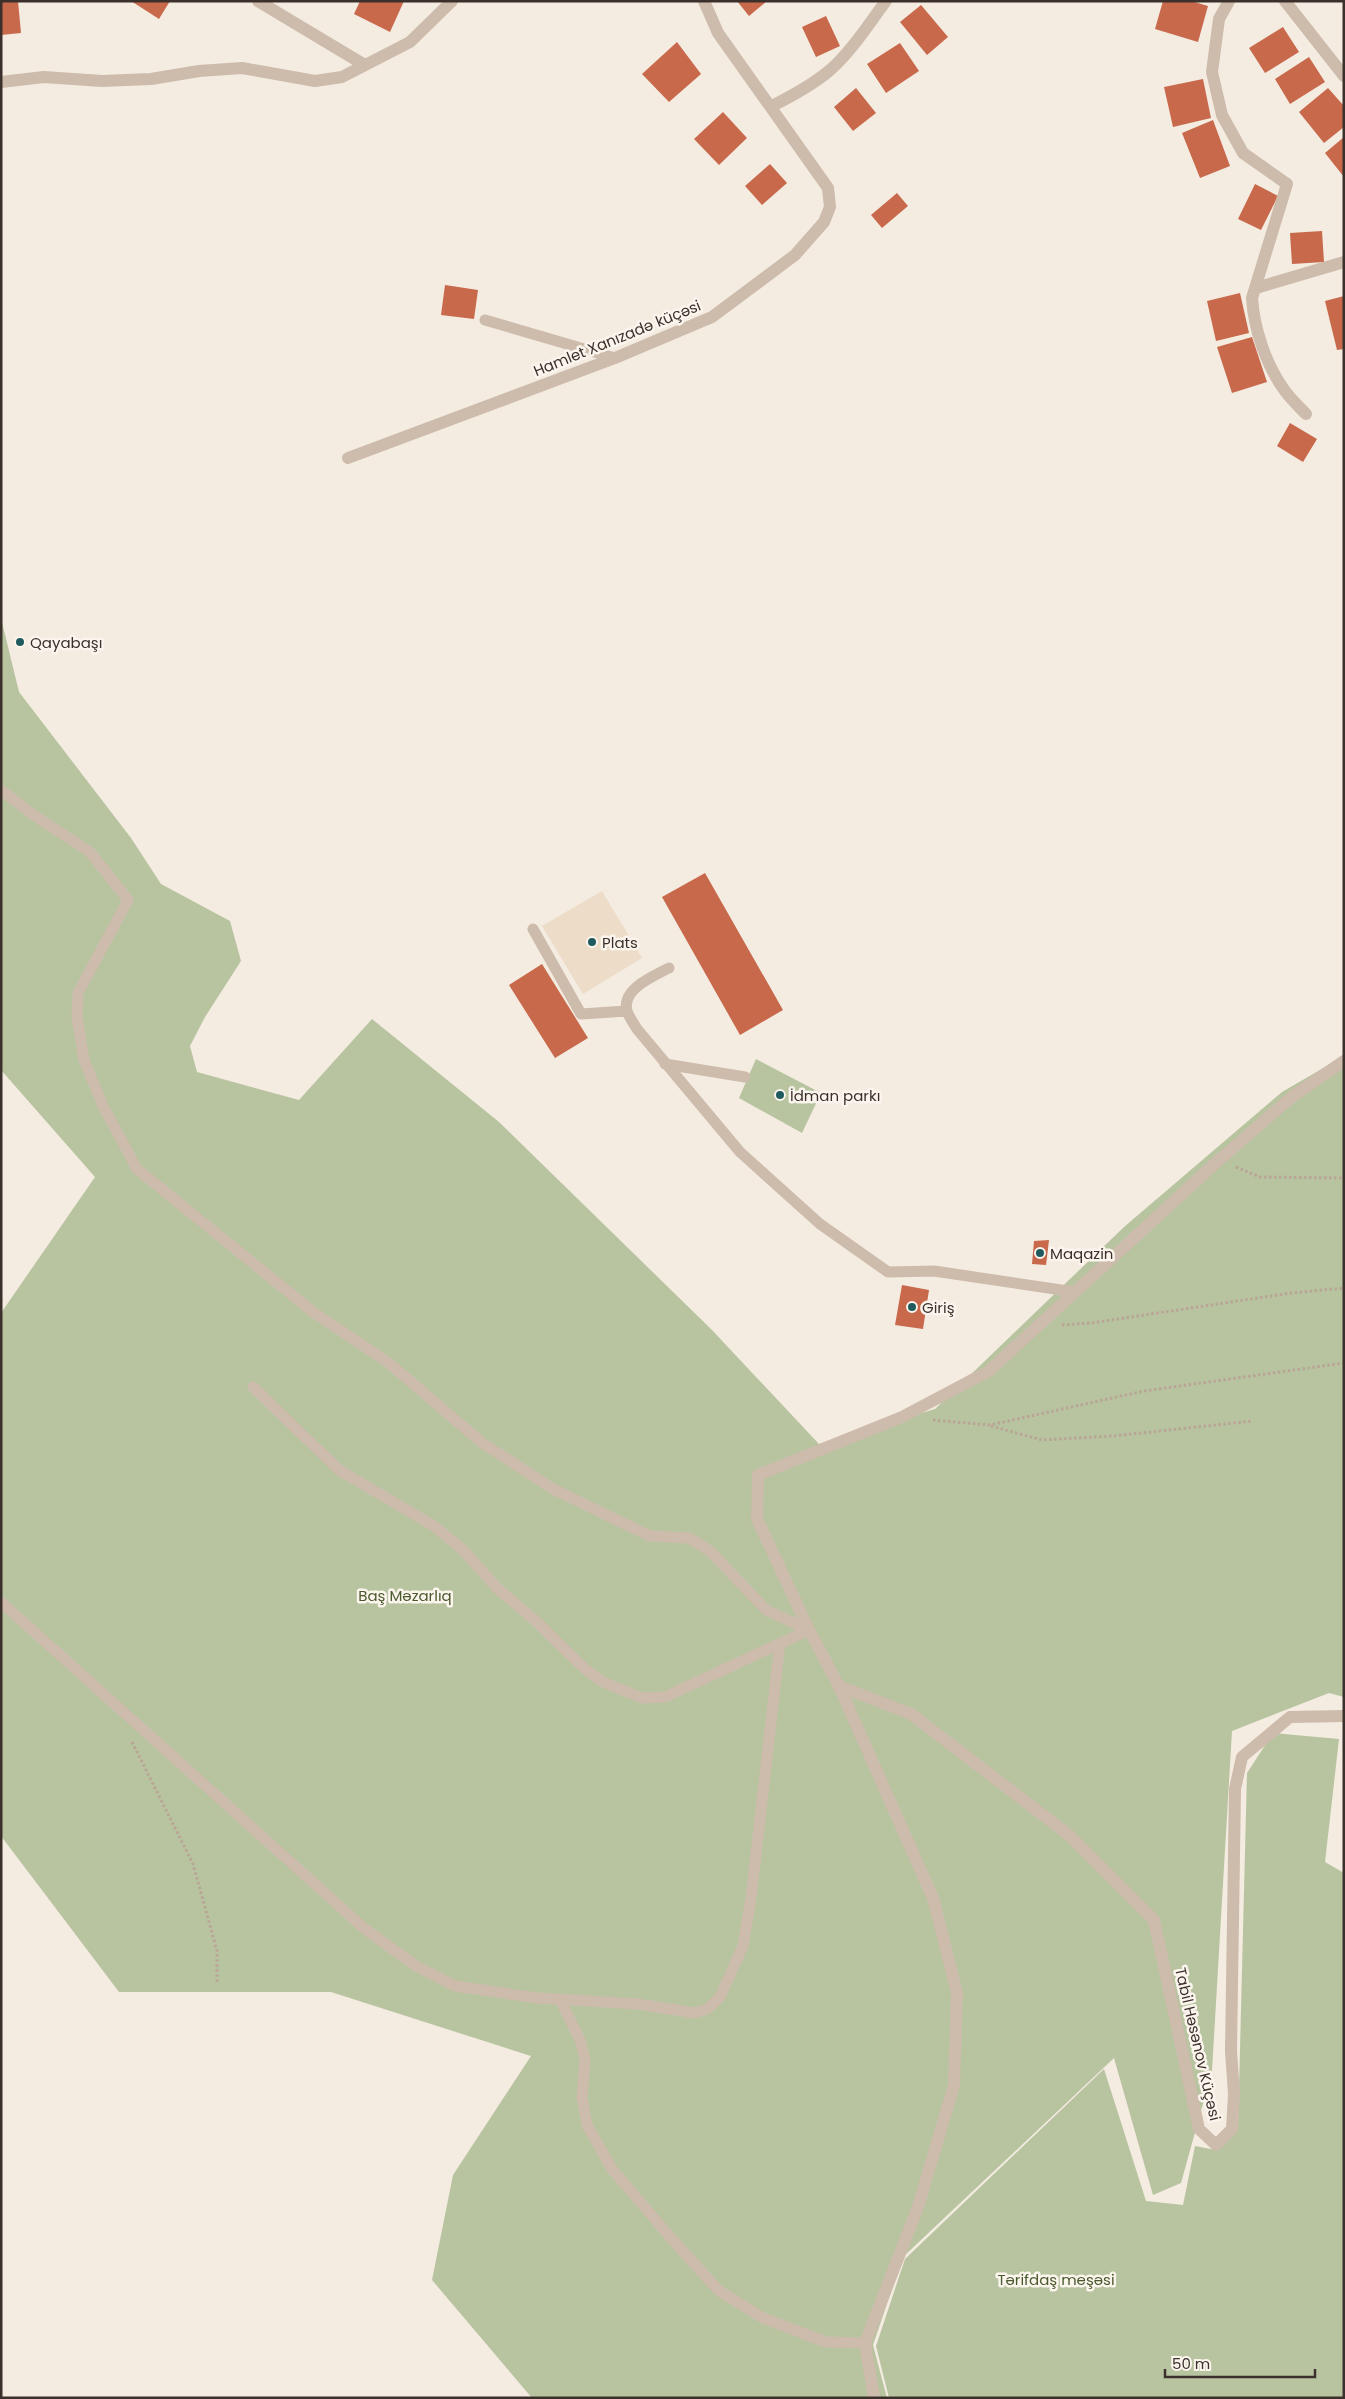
<svg xmlns="http://www.w3.org/2000/svg" width="1345" height="2399" font-family="Poppins,sans-serif">
	<style>
		.green { fill: #b8c4a0 }
		.plaza { fill: #ecdcc8 }
		.building { fill: #c8694b }
		.lines { fill: none; stroke-linecap: round; stroke-linejoin: round }
		.path { stroke: #b9a596; stroke-width: 3; stroke-dasharray: 2.5 2.5; stroke-linecap: butt }
		.service { stroke: #cdbbac; stroke-width: 11 }
		.minor { stroke: #cdbbac; stroke-width: 12 }
		.tertiary { stroke: #cdbbac; stroke-width: 12 }
		.poi-dot { fill: #1f5a5e; stroke: #fbf5ee; stroke-width: 2 }
		.labels { text-anchor: middle; dominant-baseline: central; stroke-width: 5; stroke-linejoin: round; paint-order: stroke }
		.street-label { font-size: 15px; fill: #3b302b; stroke: #fbf5ee }
		.poi-label { font-size: 15px; fill: #3b302b; stroke: #fbf5ee; text-anchor: start }
		.park-label { font-size: 15px; fill: #4a5a2e; stroke: #fbf5ee }
	</style>
	<rect width="100%" height="100%" fill="#f4ebe1"/>
	<path class="green" d="M1,618L19,692L131,838L161,884L230,921L241,961L205,1017L190,1046L197,1072L299,1100L372,1019L499,1122L711,1329L819,1444L935,1409L1124,1227L1282,1092L1344,1056V1697L1329,1693L1232,1731L1212,2071L1181,2183L1153,2195L1114,2058L903,2257L873,2345L887,2398H532L432,2280L453,2175L531,2056L331,1992H119L1,1836V1313L95,1177L1,1070Z
		M756,1059L821,1093L802,1133L739,1098Z
		M1273,1733L1339,1739L1325,1862L1344,1873V2398H889L876,2346L905,2259L1104,2069L1146,2201L1183,2205L1195,2146L1216,2150L1238,2128L1247,1773Z"/>
	<path class="plaza" d="M602,891L642,958L583,994L542,926Z"/>
	<path class="building" d="M1,1H18L21,33L1,35Z
		M131,1H170L159,19Z
		M360,1H404L390,32L354,14Z
		M737,1H767L749,16Z
		M1163,1H1191L1208,6L1198,42L1155,29Z
		M921,5L948,37L927,55L900,22Z
		M826,16L840,46L816,57L802,27Z
		M1283,27L1299,52L1265,73L1249,48Z
		M677,42L701,74L669,102L642,74Z
		M900,43L919,71L886,93L867,64Z
		M1309,57L1325,82L1290,104L1275,79Z
		M1203,79L1211,118L1173,127L1164,87Z
		M856,88L876,113L853,131L834,107Z
		M1328,88L1344,106V127L1324,143L1299,112Z
		M723,112L747,138L719,165L694,139Z
		M1213,120L1230,166L1200,178L1182,133Z
		M1344,137V177L1325,153Z
		M770,164L787,183L762,205L745,186Z
		M1255,184L1278,196L1261,230L1238,219Z
		M897,193L908,206L882,228L871,215Z
		M1322,231L1324,262L1292,264L1290,233Z
		M445,285L478,290L474,319L441,315Z
		M1240,293L1249,333L1216,341L1207,301Z
		M1344,296V349L1337,350L1325,301Z
		M1252,337L1267,382L1232,393L1217,347Z
		M1290,423L1317,439L1303,462L1277,446Z
		M705,873L783,1010L740,1035L662,897Z
		M542,964L588,1038L555,1058L509,985Z
		M1049,1240L1046,1265L1032,1264L1034,1241Z
		M902,1285L929,1290L923,1329L895,1325Z"/>
	<g class="lines">
		<path class="path" d="M1236,1167L1260,1177L1344,1178
			M1062,1325L1091,1323L1291,1293L1344,1288
			M933,1420L990,1425L1144,1391L1344,1363
			M991,1426L1042,1440L1113,1436L1253,1421
			M132,1742L193,1864L217,1951V1983"/>
		<path class="service" d="M485,320L615,358
			M1,790L35,816L90,852L128,900L78,993L77,1017L84,1060L103,1106L137,1169L313,1312L389,1363L481,1442L553,1489L650,1536L689,1538L710,1551L766,1610L809,1630
			M533,929L581,1014L627,1011
			M669,968C654,976 621,989 627,1011C629,1017 634,1024 637,1029L740,1152L820,1224L888,1272L934,1271L1075,1292
			M665,1064L745,1077
			M253,1387L339,1470L434,1526L463,1550L497,1588L537,1622L585,1669L603,1682L642,1698L665,1697L809,1630
			M1,1602L365,1929L416,1966L455,1986L537,1998L638,2004L695,2013L707,2009L720,1997L743,1946L751,1898L780,1643
			M561,2001L580,2040L585,2059L582,2097L587,2125L612,2169L671,2238L718,2290L763,2318L826,2342L865,2343"/>
		<path class="minor" d="M258,1L363,64
			M1229,1L1219,19L1212,72L1222,115L1243,153L1287,184L1252,298C1254,329 1266,365 1285,391C1291,399 1299,407 1306,414
			M1285,1L1344,76
			M1,82L44,77L102,81L151,79L199,71L242,68L315,81L342,77L410,42L452,1
			M772,106C792,96 812,85 829,71C851,52 868,25 886,1
			M1256,288L1344,262
			M348,458L615,358L712,317L795,255L824,222L830,207L828,188L718,33L704,1
			M839,1686L911,1714L1069,1835L1154,1920L1199,2129L1216,2145L1232,2129L1234,2094L1231,2051L1235,1789L1242,1757L1290,1717L1344,1716"/>
		<path class="tertiary" d="M874,2398L865,2343L918,2207L954,2085L957,1993L933,1898L839,1686L809,1630L757,1519L758,1475L902,1417L989,1371L1219,1160L1293,1096L1344,1061"/>
	</g>
	<g class="poi-dot">
		<circle cx="20" cy="642" r="5"/>
		<circle cx="592" cy="942" r="5"/>
		<circle cx="780" cy="1095" r="5"/>
		<circle cx="1040" cy="1253" r="5"/>
		<circle cx="912" cy="1307" r="5"/>
	</g>
	<g class="labels">
		<g class="street-label">
			<text transform="translate(617 338) rotate(-22)">Hamlet Xanızadə küçəsi</text>
			<text transform="translate(1198 2044) rotate(77)">Tabil Həsənov Küçəsi</text>
		</g>
		<g class="poi-label">
			<text x="30" y="642">Qayabaşı</text>
			<text x="602" y="942">Plats</text>
			<text x="790" y="1095">İdman parkı</text>
			<text x="1050" y="1253">Maqazin</text>
			<text x="922" y="1307">Giriş</text>
		</g>
		<g class="park-label">
			<text x="405" y="1595">Baş Məzarlıq</text>
			<text x="1056" y="2279">Tərifdaş meşəsi</text>
		</g>
	</g>
	<rect width="1345" height="2399" fill="none" stroke="#3b302b" stroke-width="5"/>
	<path d="M1165 2369v8h150v-8" fill="none" stroke="#3b302b" stroke-width="2.5"/>
	<text x="1172" y="2369" font-size="15" fill="#3b302b" stroke="#fbf5ee" stroke-width="4" paint-order="stroke">50 m</text>
</svg>
